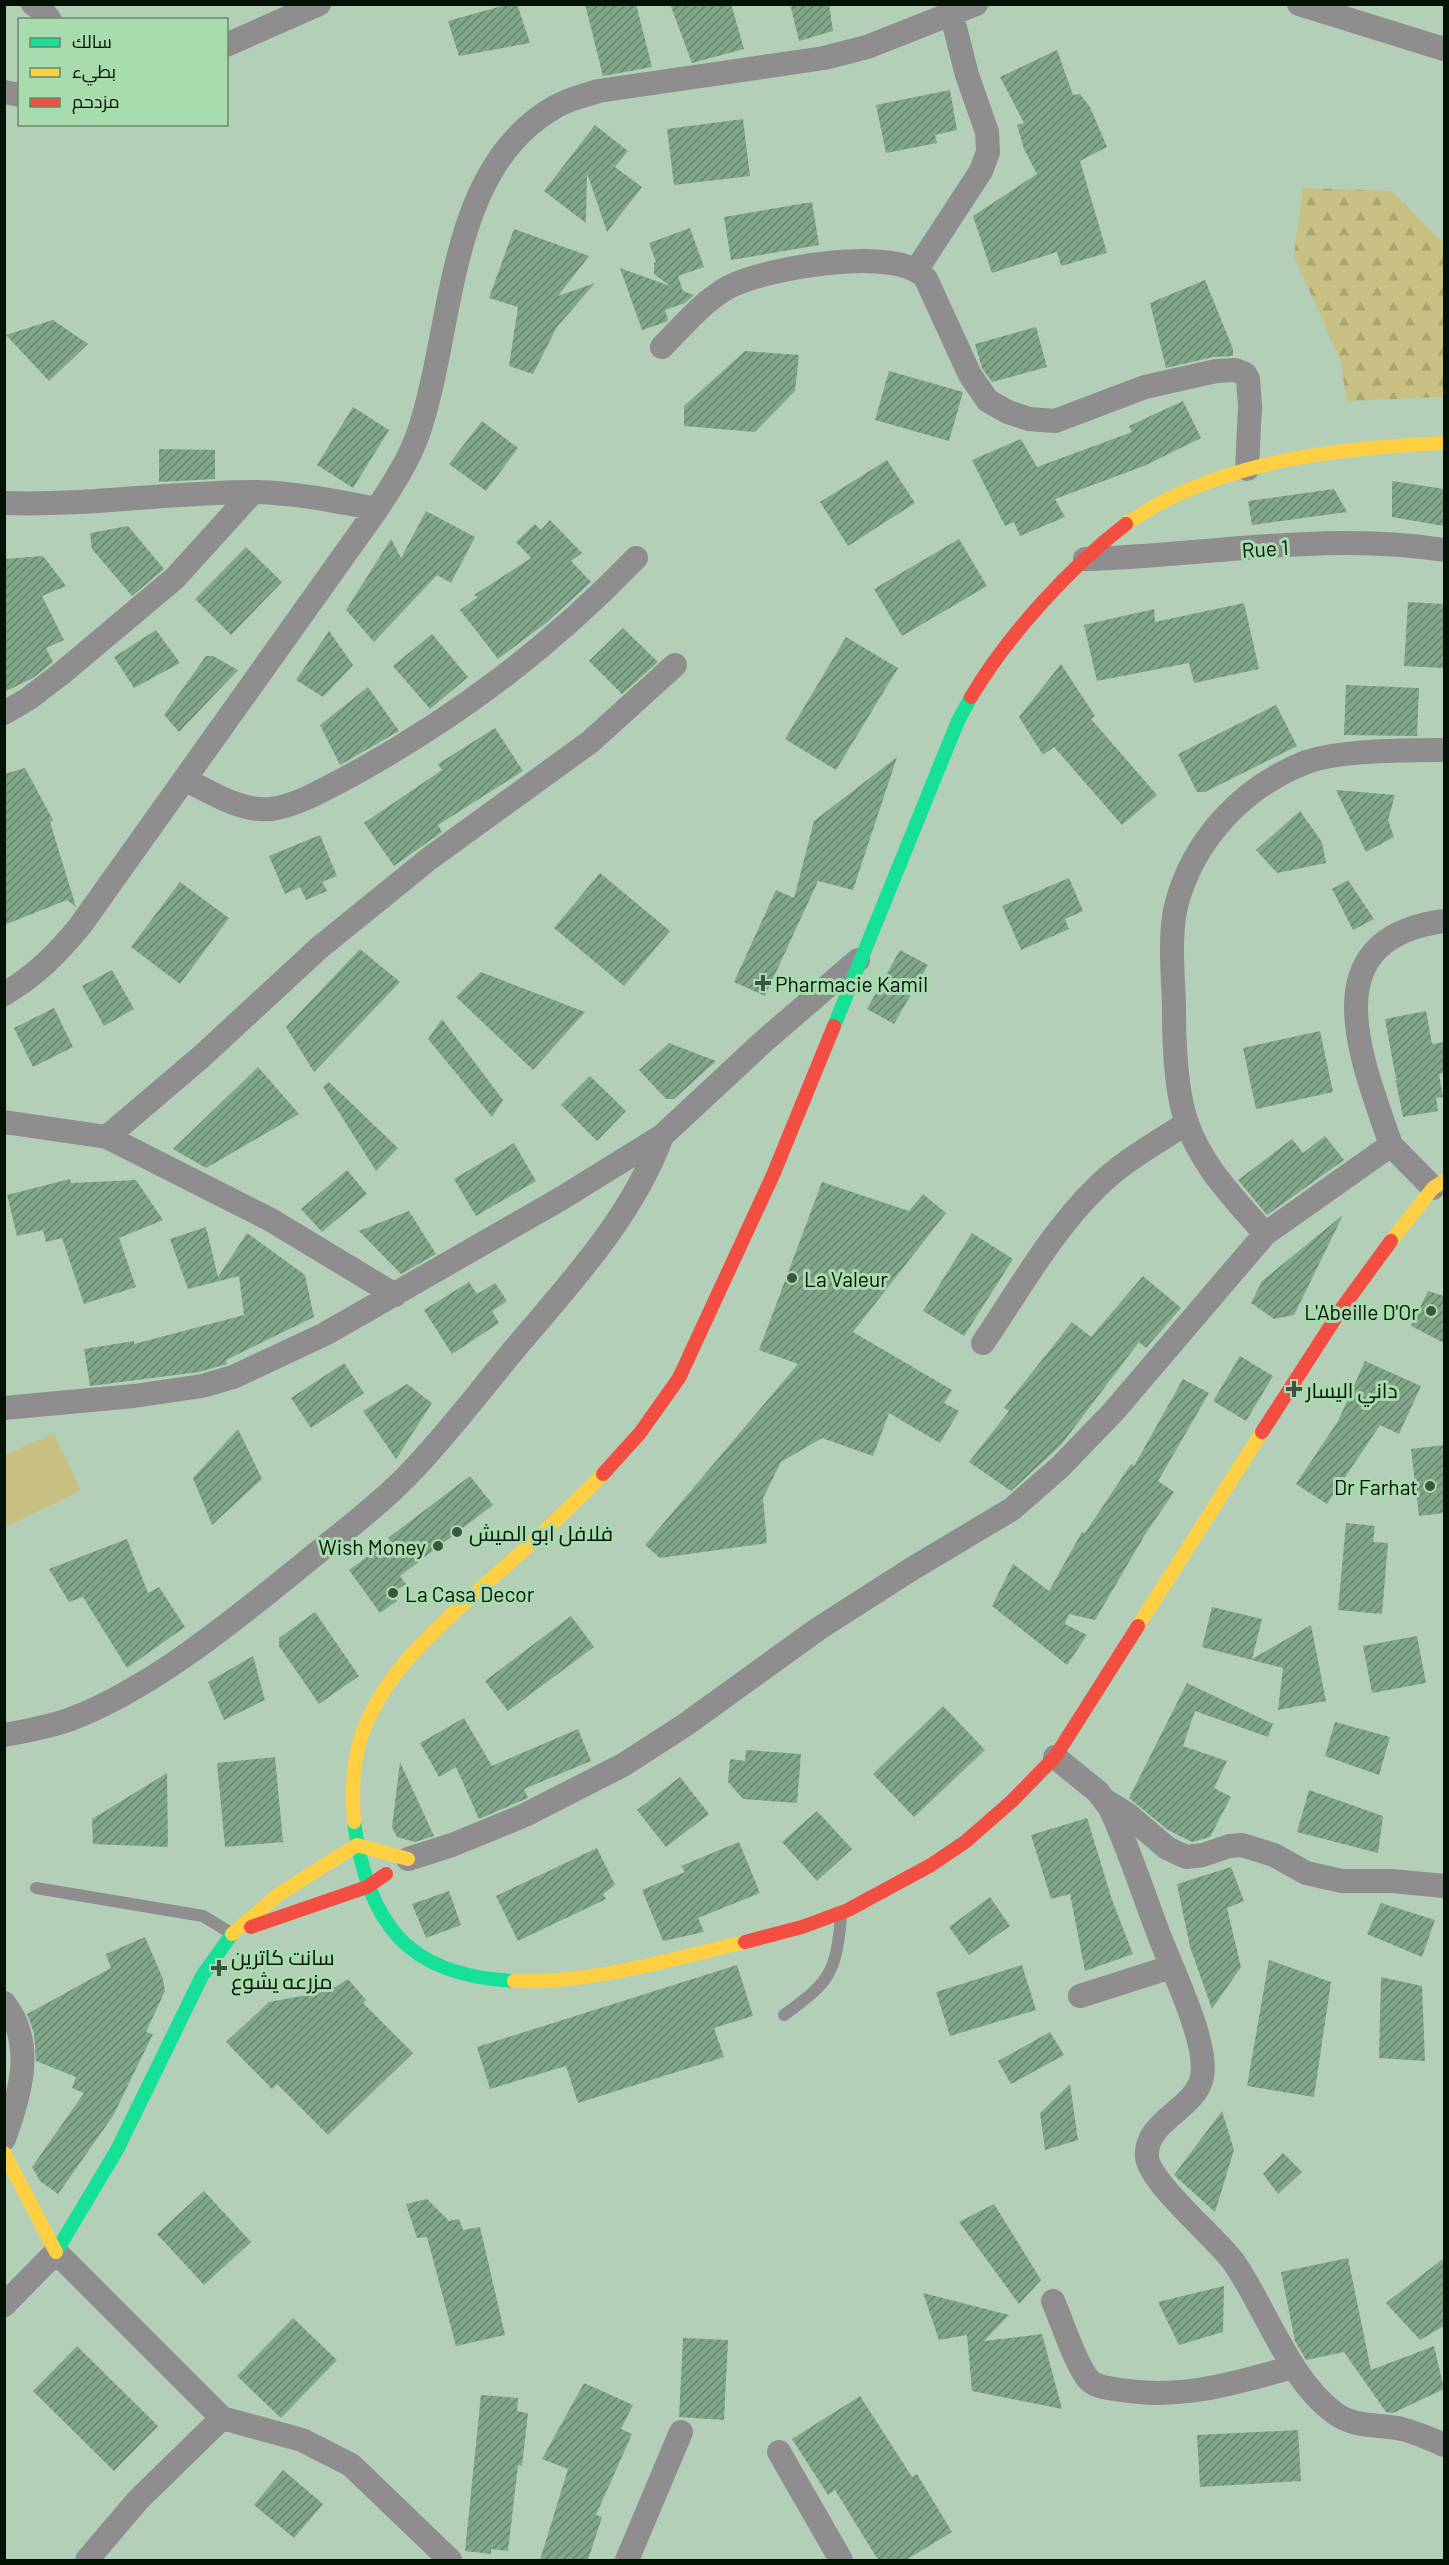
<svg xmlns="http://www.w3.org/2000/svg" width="1449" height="2565" font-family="Barlow,Cairo,sans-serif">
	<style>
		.forest { fill: url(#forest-firs) }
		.pitch { fill: #c9c183 }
		.building { fill: url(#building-hatch) }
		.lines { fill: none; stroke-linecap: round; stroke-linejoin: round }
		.lane { stroke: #8f8d8e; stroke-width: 12 }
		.street { stroke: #8f8d8e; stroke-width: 24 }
		.fast { stroke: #16e098; stroke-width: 14 }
		.slow { stroke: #ffcf43; stroke-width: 14 }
		.jam { stroke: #f24e42; stroke-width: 14 }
		.poi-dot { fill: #405443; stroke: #a8dbae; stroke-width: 2 }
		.labels { text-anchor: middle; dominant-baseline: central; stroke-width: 6; stroke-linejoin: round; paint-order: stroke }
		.street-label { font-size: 21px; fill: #021204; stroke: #a8dbae }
		.poi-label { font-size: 21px; fill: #021204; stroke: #a8dbae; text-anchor: start }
	</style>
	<defs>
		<pattern id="forest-firs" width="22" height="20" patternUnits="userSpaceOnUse" patternTransform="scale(1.5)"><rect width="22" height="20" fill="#c9c183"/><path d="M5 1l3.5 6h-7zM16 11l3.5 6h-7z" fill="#aba570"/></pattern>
		<pattern id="building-hatch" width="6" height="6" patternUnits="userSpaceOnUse" patternTransform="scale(1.5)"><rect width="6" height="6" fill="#81a689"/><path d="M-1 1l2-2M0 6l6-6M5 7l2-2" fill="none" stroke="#67866e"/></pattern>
	</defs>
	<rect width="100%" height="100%" fill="#b4cfb7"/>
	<path class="forest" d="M1303,188L1392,191L1440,240L1444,242V397L1347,401L1340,359L1294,256Z"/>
	<path class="pitch" d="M54,1433L81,1491L5,1527V1455Z"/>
	<path class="building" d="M509,4H517L530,43L459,56L448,21Z
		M585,4H636L652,67L603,76Z
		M670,4H731L744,49L692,63Z
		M790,4H829L833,31L799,41Z
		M1057,50L1073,95L1080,94L1090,107L1107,147L1080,161L1107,253L1061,266L1057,252L992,273L973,216L1037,174L1024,149L1017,125L1024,123L1000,77Z
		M950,90L957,130L935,135L937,143L886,153L876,105Z
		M743,119L750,176L674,185L667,129Z
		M595,125L628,151L615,167L642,187L607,232L587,173L586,223L544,191Z
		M812,202L819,245L731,260L724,217Z
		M690,228L704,267L678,276L683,291L694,295L685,303L665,310L668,320L666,322L642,330L620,268L670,286L654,274V263L656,262L649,243Z
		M514,229L589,256L558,296L595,283L557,327L533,374L509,366L518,307L489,298Z
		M1205,280L1233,349V356L1213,357L1166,368L1150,303Z
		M53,320L88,344L49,381L6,335Z
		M1036,327L1047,367L992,382L982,368L975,344Z
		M745,351L799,355L795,391L755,432L684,426V406Z
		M889,371L963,392L949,441L875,420Z
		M1183,401L1201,438L1144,466L1055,499L1065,517L1020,536L1014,522L1005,526L972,460L1021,439L1037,467L1132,432L1129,426Z
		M353,407L389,430L353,488L317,465Z
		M482,421L518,448L486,491L449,464Z
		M159,449L215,450V479L159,482Z
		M887,460L915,503L848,546L820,502Z
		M1392,481L1444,489V526L1392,517Z
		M1334,489L1347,512L1252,525L1248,501Z
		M426,511L475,537L451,583L437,575L374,642L346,610L391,539L401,558Z
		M550,520L582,553L571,561L591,582L546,623L498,659L460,610L478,597L474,595L531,558L516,542L535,524L541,530Z
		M128,526L164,569L132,596L92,549L90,533Z
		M959,539L987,586L902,636L874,589Z
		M246,547L282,582L231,635L195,599Z
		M43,556L66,586L42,596L64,640L46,648L53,662L33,678L4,692V559Z
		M1408,602L1444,604V668L1404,666Z
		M1244,603L1259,669L1194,683L1189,663L1097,681L1084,625L1154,609L1155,622Z
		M623,628L658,662L622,694L589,661Z
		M156,630L180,663L134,688L114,657Z
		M329,631L353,665L323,697L296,680Z
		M432,634L468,677L430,709L393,666Z
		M846,637L898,668L836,770L785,739Z
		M206,656H213L238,670L179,732L164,715Z
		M1061,664L1095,716L1091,719L1157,795L1122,825L1054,747L1043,755L1019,717Z
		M1346,685L1419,688L1417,736L1344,735Z
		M368,687L399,731L340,765L320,725Z
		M1276,705L1297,746L1205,792H1197L1178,754Z
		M495,728L523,771L438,825L442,832L394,866L364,823L442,770L438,764Z
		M897,757L853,890L818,881L765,996L734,982L776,890L794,898L814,821Z
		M25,768L53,820L50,822L76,907L67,900L4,925V774Z
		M1336,790L1395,795L1388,820L1394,837L1366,852Z
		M1300,811L1322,842L1326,863L1277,873L1256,850Z
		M320,835L337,876L322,882L327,891L306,900L300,887L285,894L269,856Z
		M600,873L670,931L624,986L554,928Z
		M1069,878L1083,911L1065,919L1069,929L1021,950L1002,906Z
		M1348,880L1374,919L1353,930L1332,889Z
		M180,882L229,918L180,984L131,947Z
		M360,949L400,982L314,1072L286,1027Z
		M900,950L928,965L894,1024L867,1009Z
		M112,970L134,1009L104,1026L82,986Z
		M481,972L585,1012L533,1070L456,997Z
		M54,1008L73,1047L33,1067L14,1028Z
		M1426,1011L1432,1044L1444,1042V1073L1439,1074L1443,1097L1436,1098L1438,1111L1403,1117L1396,1082H1394L1399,1078L1396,1079L1385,1019Z
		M442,1019L503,1100L492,1117L428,1039Z
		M1320,1031L1333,1092L1256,1109L1243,1048Z
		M669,1043L716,1061L674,1099H666L639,1070Z
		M258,1067L299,1114L206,1168L173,1149Z
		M590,1076L626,1111L597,1141L561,1105Z
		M329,1082L398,1148L376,1171L323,1087Z
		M1325,1136L1344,1160L1267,1215L1238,1180L1292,1139L1303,1153Z
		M514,1143L536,1181L476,1216L454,1179Z
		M347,1170L367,1194L322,1232L301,1209Z
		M70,1179L71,1183L136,1180L163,1220L119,1238L136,1287L84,1304L62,1238L46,1242L43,1230L17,1236L7,1195Z
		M822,1182L909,1211L923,1194L946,1213L853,1332L952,1390L944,1403L959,1411L940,1443L889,1413L873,1456L822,1438L781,1462L763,1498L767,1543L660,1558L645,1545L798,1364L759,1350Z
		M409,1211L436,1254L401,1274L359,1231Z
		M1343,1215L1294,1315L1274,1319L1251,1303L1262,1281Z
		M206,1227L218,1277L247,1233L305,1275L314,1317L226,1360L227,1364L199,1372L90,1386L84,1349L134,1341V1344L244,1315L239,1276L188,1289L170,1239Z
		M972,1233L1013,1259L964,1336L923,1311Z
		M1143,1276L1181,1308L1146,1348L1139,1342L1061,1445L1011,1491L969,1462L1009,1411L1004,1408L1072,1322L1091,1337Z
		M469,1282L477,1294L495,1283L507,1301L492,1311L499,1323L452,1354L424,1310Z
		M1428,1291L1444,1296V1343L1411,1326Z
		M1240,1356L1273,1376L1246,1421L1213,1401Z
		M1365,1361L1421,1386L1399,1434L1380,1425L1327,1504L1296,1484L1338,1421Z
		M344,1363L364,1393L311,1428L291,1398Z
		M1183,1379L1209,1393L1158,1481L1174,1492L1146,1533L1095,1620L1069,1614L1065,1624L1087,1635L1067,1665L992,1606L1013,1564L1049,1591L1082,1532L1085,1533L1131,1464L1134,1466Z
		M407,1384L432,1403L396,1459L363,1411Z
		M238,1429L262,1479L212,1525L193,1478Z
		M1444,1445V1513L1419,1516L1411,1449Z
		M470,1476L493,1505L400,1576L406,1584L392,1593L397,1601L380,1613L349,1570L390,1540L388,1538Z
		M1346,1523L1375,1526L1373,1542L1388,1543L1382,1614L1338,1610Z
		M127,1539L148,1593L159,1587L185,1627L127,1668L83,1597L69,1602L49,1569Z
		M1212,1607L1262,1619L1252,1659L1311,1625L1326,1701L1278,1710L1283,1668L1202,1647Z
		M315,1612L359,1676L319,1704L279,1646V1638Z
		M571,1616L594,1647L508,1711L485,1681Z
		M1417,1636L1426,1683L1372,1693L1363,1646Z
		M253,1656L265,1700L224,1720L208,1682Z
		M1187,1683L1273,1724L1268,1737L1195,1711L1183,1746L1227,1761L1214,1788L1231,1797L1210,1837L1192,1842L1168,1830L1129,1798Z
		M943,1706L985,1750L914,1817L873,1774Z
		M464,1718L492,1766L578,1729L591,1761L524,1789L528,1798L479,1819L456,1767L439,1777L420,1743Z
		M1335,1722L1390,1737L1379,1775L1325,1756Z
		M746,1750L801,1754L797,1803L743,1799L728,1782L730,1759L745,1761Z
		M275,1757L283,1842L225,1847L217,1763Z
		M400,1762L434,1836L415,1842L397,1837L392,1827Z
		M167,1773L168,1847L93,1844L92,1819Z
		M680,1777L709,1814L666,1847L637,1810Z
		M1309,1790L1383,1816L1378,1853L1297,1832Z
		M817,1811L852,1849L817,1881L782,1842Z
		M1087,1818L1112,1900L1133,1954L1085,1971L1070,1894L1051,1899L1031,1835Z
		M739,1842L760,1893L698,1918L704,1932L663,1941L642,1890L685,1872L681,1866Z
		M597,1848L615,1885L603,1894L606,1899L518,1941L496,1896Z
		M1231,1867L1244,1901L1227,1908L1241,1967L1212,2009L1190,1947L1177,1884Z
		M449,1891L461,1925L426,1938L412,1904Z
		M990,1897L1010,1926L969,1955L949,1927Z
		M1381,1903L1435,1920L1422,1957L1367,1934Z
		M145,1937L163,1979L165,1991L146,2032L153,2034L113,2116L58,2194L40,2181L32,2167L84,2093L72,2088L76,2077L36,2061L34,2033L27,2014L111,1968L106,1954Z
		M1269,1960L1331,1982L1314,2097L1247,2086Z
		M737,1965L753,2016L714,2028L724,2057L578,2103L566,2066L490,2089L477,2047Z
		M1022,1965L1036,2010L950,2036L936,1992Z
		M1381,1977L1422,1986L1425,2061L1379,2058Z
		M348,1979L366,2000L363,2003L413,2053L328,2135L277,2084L272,2089L226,2042L269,2002L329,1991Z
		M1050,2032L1064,2055L1011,2084L998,2061Z
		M1070,2084L1078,2140L1045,2150L1040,2113Z
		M1222,2111L1234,2150L1215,2212L1174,2175Z
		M1283,2153L1302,2172L1278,2194L1263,2174Z
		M204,2191L251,2242L204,2285L157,2234Z
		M427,2199L449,2221L459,2219L463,2230L480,2227L505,2335L456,2346L427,2237L417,2238L406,2204Z
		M994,2204L1041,2280L1019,2304L959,2222Z
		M1348,2258L1371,2370L1434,2346L1444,2389L1393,2413L1386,2412L1344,2352L1306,2360L1295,2341L1281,2272Z
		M1444,2258V2326L1420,2340L1386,2303Z
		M1224,2286L1223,2332L1179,2345L1158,2302Z
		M923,2293L1009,2315L984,2341L1042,2334L1062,2409L972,2391L967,2335L939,2340Z
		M293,2318L337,2360L281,2418L237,2376Z
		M683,2338L728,2340L724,2420L679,2417Z
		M77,2346L158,2426L114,2471L33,2391Z
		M584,2383L633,2405L621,2429L632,2434L596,2515L602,2517L588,2560H540L568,2469L542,2459Z
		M481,2395L518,2398L517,2411L528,2413L522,2466L518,2465L508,2551L491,2549V2554L465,2551Z
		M860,2396L912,2477L917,2474L952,2532L906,2560H878L835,2490L828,2495L792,2439Z
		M1298,2430L1301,2481L1200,2487L1197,2435Z
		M283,2470L323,2504L294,2538L254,2505Z"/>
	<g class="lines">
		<path class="lane" d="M36,1888L203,1916L231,1933
			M784,2015C830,1982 836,1973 841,1917"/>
		<path class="street" d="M33,4L43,11L50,20
			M1299,4L1444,49
			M226,45L319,4
			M4,92L20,95
			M917,269L981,171L988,152L987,132L967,75L952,16
			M662,347C683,326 703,301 729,287C764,268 901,244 926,279L970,375L988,401L1008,412L1029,419L1055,421L1145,387L1216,371L1235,370L1245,374L1248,379L1250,406L1247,469
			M4,503C88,506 171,492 255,492C296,493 336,501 377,509C392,486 407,463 417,437C455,331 444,170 555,107C568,99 583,96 598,91L824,58L867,47L976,4
			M1085,559C1203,556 1327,531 1444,550
			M4,713L28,699L62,673L175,578L253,492
			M186,780C212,793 241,812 271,809C298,806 334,784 359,771C464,712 552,645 636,558
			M4,994C35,976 57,954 80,926L377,509
			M4,1122L107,1137L201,1057L319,948L430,858L590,742L675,665
			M107,1137L271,1220L395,1295
			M1391,1145C1362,1060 1309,939 1444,921
			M1265,1234C1236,1200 1202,1167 1187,1123C1175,1090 1174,1041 1174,1006C1173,974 1169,937 1176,906C1193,840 1242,788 1304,763C1336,750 1409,750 1444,750
			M983,1343C1019,1290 1051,1232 1097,1187C1123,1161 1156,1143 1187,1123
			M4,1408L134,1396L202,1386L233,1377L325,1334L562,1198L662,1136L763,1042L858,960
			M4,1735C27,1731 49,1727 71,1719C153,1688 238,1617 306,1562C340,1534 377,1507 407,1476C449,1433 484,1385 523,1339C576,1277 633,1214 662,1136
			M1055,1757L1098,1792L1110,1808C1129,1849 1143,1893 1159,1935C1172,1969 1209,2044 1202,2077C1196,2109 1144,2121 1147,2157C1149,2182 1215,2237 1233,2261C1266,2308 1289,2381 1336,2414C1356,2428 1380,2424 1402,2429C1417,2433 1431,2439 1444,2445
			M1106,1801L1127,1814L1167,1848L1186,1857L1203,1855L1229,1846L1242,1845L1274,1855L1306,1873L1342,1881H1392L1444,1886
			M408,1859L452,1845L525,1815L623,1765L685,1725L818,1629L910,1570L1012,1509L1060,1467L1114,1411L1265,1234L1391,1145L1433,1188
			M1080,1996L1171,1967
			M4,2003C36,2043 20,2095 4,2139
			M1053,2301C1062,2321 1076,2367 1090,2381C1098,2388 1111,2388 1121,2390C1181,2400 1236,2383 1293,2367
			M4,2305L56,2252L222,2418L302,2440L351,2465L450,2560
			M779,2452L841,2560
			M87,2560L138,2500L222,2418
			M627,2560L681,2432"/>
		<path class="fast" d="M834,1026L958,721L971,697
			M354,1822C368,1925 408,1976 514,1981
			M56,2252L117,2150L202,1976L232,1934"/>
		<path class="slow" d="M1126,524C1217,461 1336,448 1444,443
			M1391,1241L1433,1188L1444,1181
			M1138,1626L1262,1432
			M354,1822C352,1795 352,1767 360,1741C380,1674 440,1625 490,1580C529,1546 567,1511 603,1474
			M232,1934L279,1894L357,1845L408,1859
			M514,1981C591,1984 671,1959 745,1942
			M4,2153L56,2252"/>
		<path class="jam" d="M971,697C1008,635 1069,568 1126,524
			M1262,1432L1342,1308L1391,1241
			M603,1474L640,1433L679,1378L773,1175L834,1026
			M251,1927L367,1887L386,1874
			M745,1942L802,1927L848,1910L931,1865L965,1842L1012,1801L1055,1757L1138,1626"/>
	</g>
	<g class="poi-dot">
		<path d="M760 974h6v6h6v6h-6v6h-6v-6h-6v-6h6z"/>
		<circle cx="792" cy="1278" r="6"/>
		<circle cx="1431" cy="1311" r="6"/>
		<path d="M1291 1380h6v6h6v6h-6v6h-6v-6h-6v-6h6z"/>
		<circle cx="1430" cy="1486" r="6"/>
		<circle cx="457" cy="1532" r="6"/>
		<circle cx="438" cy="1546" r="6"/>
		<circle cx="393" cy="1593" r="6"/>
		<path d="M216 1959h6v6h6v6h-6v6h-6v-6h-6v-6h6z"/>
	</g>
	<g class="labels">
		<g class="street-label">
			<text transform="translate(1265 548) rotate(-4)">Rue 1</text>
		</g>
		<g class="poi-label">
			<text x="775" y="983">Pharmacie Kamil</text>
			<text x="804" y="1278">La Valeur</text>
			<text x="1419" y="1311" text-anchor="end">L'Abeille D'Or</text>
			<text x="1306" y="1389">داني اليسار</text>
			<text x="1418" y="1486" text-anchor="end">Dr Farhat</text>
			<text x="469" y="1532">فلافل ابو الميش</text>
			<text x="426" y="1546" text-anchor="end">Wish Money</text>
			<text x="405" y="1593">La Casa Decor</text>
			<text x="231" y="1956">سانت كاترين<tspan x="231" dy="24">مزرعه يشوع</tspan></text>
		</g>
	</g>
	<rect width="1449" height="2565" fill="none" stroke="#021204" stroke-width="12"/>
	<rect x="18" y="18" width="210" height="108" fill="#a8dbae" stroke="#668b6a" stroke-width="1.5"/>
	<rect x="30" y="38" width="30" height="9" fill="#16e098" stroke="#668b6a" stroke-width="1.5"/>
	<text x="72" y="48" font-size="18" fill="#021204">سالك</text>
	<rect x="30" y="68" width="30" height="9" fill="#ffcf43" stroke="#668b6a" stroke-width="1.5"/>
	<text x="72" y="78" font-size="18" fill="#021204">بطيء</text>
	<rect x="30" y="98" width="30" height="9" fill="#f24e42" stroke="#668b6a" stroke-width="1.5"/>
	<text x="72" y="108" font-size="18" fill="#021204">مزدحم</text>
</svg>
